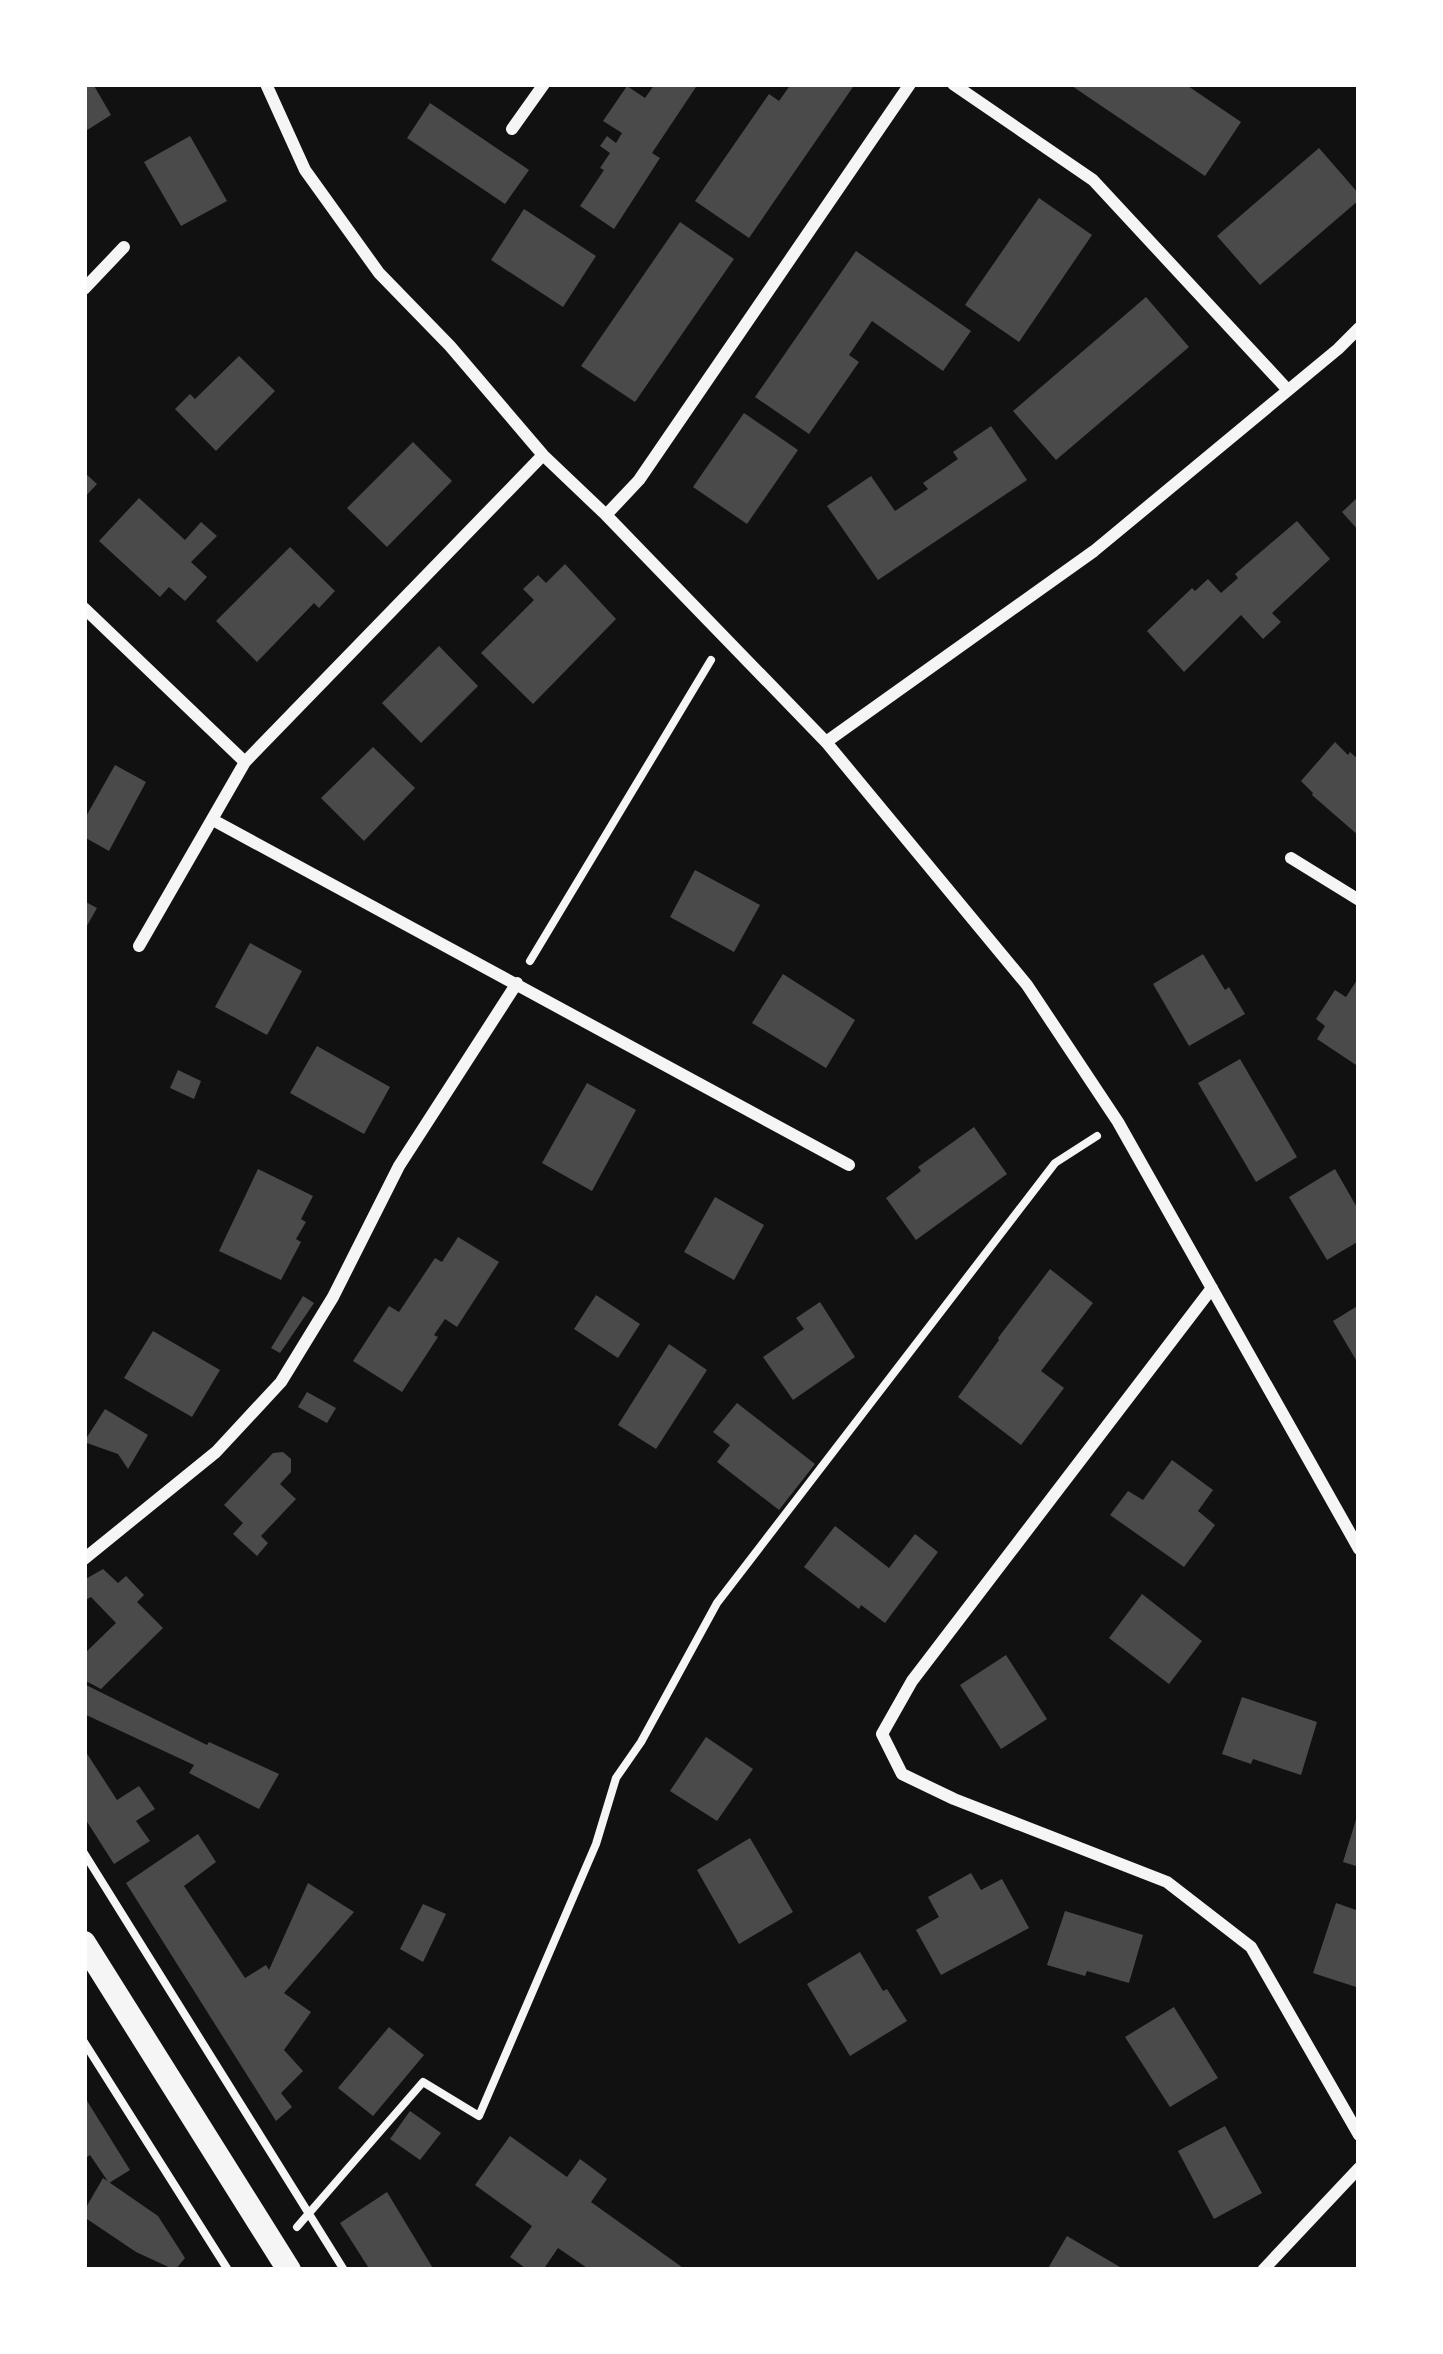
<svg xmlns="http://www.w3.org/2000/svg" width="1443" height="2354" font-family="Raleway,sans-serif">
	<style>
		.building { fill: #4a4a4a }
		.lines { fill: none; stroke-linecap: round; stroke-linejoin: round }
		.path { stroke: #f5f5f5; stroke-width: 8 }
		.minor { stroke: #f5f5f5; stroke-width: 12 }
		.secondary { stroke: #f5f5f5; stroke-width: 24 }
	</style>
	<rect width="100%" height="100%" fill="#111"/>
	<path class="building" d="M84,84H93L111,115L84,132Z
		M655,84H698L652,153L660,158L614,229L580,206L604,170L600,168L610,153L600,146L607,136L616,143L622,133L603,121L627,86L645,98Z
		M791,84H855L749,238L695,201L769,94L779,101Z
		M1069,84H1185L1241,122L1205,176Z
		M430,103L529,170L505,204L407,138Z
		M190,136L227,201L181,226L144,162Z
		M1319,148L1359,194V200L1260,285L1217,236Z
		M1039,198L1092,235L1019,342L965,305Z
		M524,209L596,256L563,307L491,260Z
		M680,222L734,259L635,402L581,366Z
		M856,251L971,331L943,371L872,321L849,355L859,362L809,434L755,397Z
		M1146,297L1189,347L1056,460L1013,411Z
		M239,356L275,391L216,451L175,409L190,394L195,399Z
		M744,413L798,450L747,524L693,487Z
		M991,426L1027,480L878,580L827,506L871,476L895,511L928,489L923,483L958,459L953,452Z
		M413,442L452,481L387,547L347,508Z
		M84,472L97,484L84,498Z
		M1359,496V531L1342,512Z
		M139,498L185,540L201,522L217,536L191,562L207,577L185,601L169,587L160,597L99,541Z
		M1297,521L1330,559L1272,613L1281,622L1263,639L1241,615L1184,672L1147,631L1192,588L1195,591L1208,579L1221,593L1238,578L1235,574Z
		M290,547L335,591L319,608L314,603L257,662L216,621Z
		M565,564L616,619L533,704L481,653L534,600L523,589L538,575L546,583Z
		M439,646L478,686L421,743L382,703Z
		M1335,742L1348,755L1350,752L1359,760V836L1312,795L1313,793L1301,781Z
		M373,747L415,788L364,841L321,798Z
		M115,765L146,782L109,851L84,837V820Z
		M695,870L760,905L734,952L670,917Z
		M84,901L97,908L84,931Z
		M250,943L302,971L267,1035L215,1007Z
		M1203,954L1225,990L1229,987L1245,1014L1189,1046L1153,984Z
		M783,974L855,1020L826,1068L752,1023Z
		M1359,977V1067L1317,1039L1325,1026L1316,1019L1335,990L1346,997Z
		M317,1046L390,1087L364,1134L290,1093Z
		M1240,1059L1297,1157L1256,1182L1198,1083Z
		M178,1070L201,1081L194,1099L170,1088Z
		M587,1083L636,1110L592,1191L542,1163Z
		M974,1127L1007,1174L916,1240L886,1198L921,1171L918,1167Z
		M258,1169L313,1196L301,1219L306,1222L296,1239L301,1242L281,1280L219,1251Z
		M1335,1169L1359,1211V1241L1327,1260L1289,1197Z
		M715,1197L764,1225L734,1280L684,1252Z
		M458,1237L499,1262L457,1327L445,1319L434,1335L438,1337L402,1392L353,1361L389,1306L399,1312L435,1258L442,1262Z
		M1050,1269L1093,1303L1041,1371L1064,1388L1021,1445L958,1397L999,1340L998,1338Z
		M596,1295L640,1324L618,1358L574,1329Z
		M303,1296L314,1303L280,1353L271,1348Z
		M820,1302L855,1357L793,1400L763,1357L804,1329L796,1318Z
		M1359,1305V1365L1333,1321Z
		M153,1331L220,1370L192,1417L124,1378Z
		M669,1344L707,1370L656,1449L618,1425Z
		M307,1392L336,1408L327,1423L298,1407Z
		M737,1403L815,1464L779,1510L717,1462L730,1445L713,1432Z
		M105,1409L148,1435L128,1469L118,1454L84,1442Z
		M283,1452L291,1459V1472L280,1484L296,1499L261,1536L268,1543L257,1556L233,1534L243,1523L224,1505L273,1453Z
		M1172,1460L1213,1490L1198,1511L1215,1525L1184,1567L1110,1515L1128,1491L1143,1500Z
		M835,1526L889,1568L915,1534L938,1552L885,1623L861,1605L859,1609L804,1567Z
		M103,1569L118,1583L126,1576L144,1595L137,1602L163,1628L101,1689L84,1680V1654L116,1623L91,1597L84,1601V1580Z
		M1142,1594L1202,1641L1169,1684L1109,1638Z
		M1006,1655L1047,1719L1001,1749L960,1685Z
		M86,1685L207,1745L209,1742L279,1774L259,1809L189,1773L194,1765L84,1714Z
		M1242,1697L1317,1722L1301,1775L1253,1759L1251,1764L1222,1754Z
		M706,1737L753,1769L717,1821L670,1791Z
		M84,1749L117,1800L139,1786L155,1809L136,1821L150,1841L114,1864L84,1817Z
		M1358,1813H1359V1867L1343,1862Z
		M198,1834L216,1862L184,1886L245,1978L266,1965L269,1970L308,1883L354,1912L284,1993L311,2012L284,2050L303,2071L281,2093L292,2107L276,2121L126,1883Z
		M750,1838L793,1912L739,1944L697,1870Z
		M971,1873L981,1890L1002,1879L1029,1928L941,1975L916,1930L939,1917L928,1897Z
		M1336,1903L1359,1911V1988L1313,1973Z
		M423,1904L446,1914L423,1962L400,1949Z
		M1065,1911L1143,1935L1129,1983L1087,1971L1085,1976L1047,1965Z
		M860,1952L883,1991L887,1989L907,2021L850,2056L807,1984Z
		M1174,2007L1218,2078L1170,2107L1125,2037Z
		M389,2027L424,2055L373,2116L338,2088Z
		M84,2096L130,2170L109,2183L90,2155L84,2159Z
		M410,2111L441,2133L420,2160L390,2139Z
		M1225,2126L1262,2193L1214,2219L1178,2151Z
		M510,2136L567,2177L580,2159L607,2179L591,2202L686,2270H590L558,2248L543,2270H528L510,2257L532,2226L475,2185Z
		M103,2178L158,2216L185,2258L175,2270L136,2252L84,2217V2211Z
		M387,2192L434,2270H370L340,2223Z
		M1067,2236L1125,2270H1047Z"/>
	<g class="lines">
		<path class="path" d="M530,961L711,660
			M84,1853L344,2270
			M84,2042L228,2270
			M297,2227L423,2082L479,2116L596,1844L616,1778L641,1742L717,1603L1055,1163L1097,1136"/>
		<path class="minor" d="M266,84L305,170L379,273L450,346L543,455L606,515L826,742L1027,985L1118,1122L1359,1549
			M953,84L1093,180L1287,389
			M512,129L544,84
			M84,289L124,247
			M606,515L639,480L910,84
			M84,608L245,762
			M826,742L1094,551L1338,349L1359,328
			M213,820L849,1165
			M1291,858L1359,900
			M139,946L245,762L543,455
			M1212,1288L912,1681L882,1734L902,1774L954,1799L1167,1882L1251,1947L1359,2135
			M84,1559L216,1452L281,1382L333,1297L399,1166L517,983
			M1263,2270L1359,2168"/>
		<path class="secondary" d="M84,1943L289,2270"/>
	</g>
	<rect width="1443" height="2354" fill="none" stroke="#ffffff" stroke-width="174"/>
</svg>
